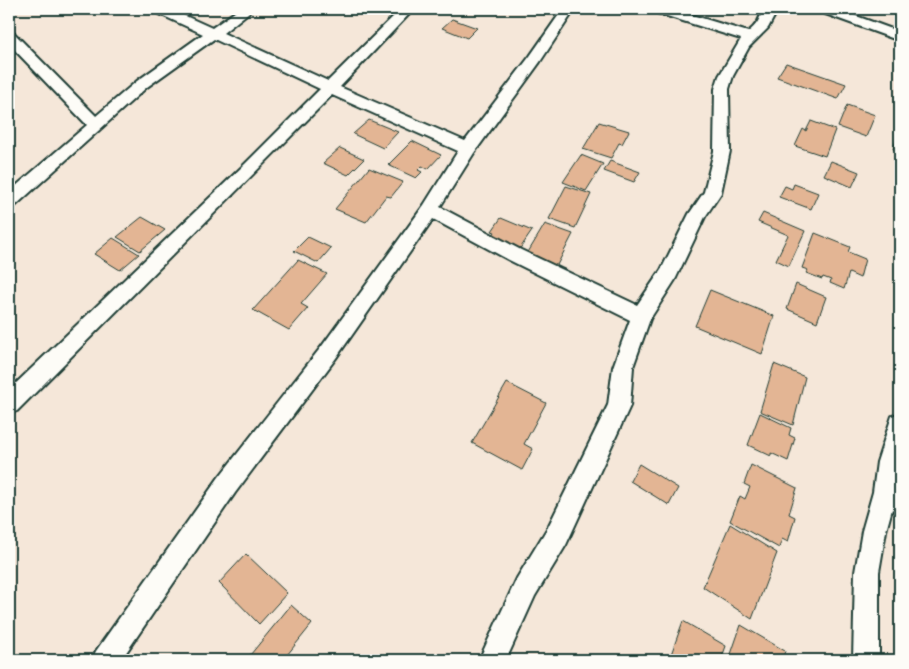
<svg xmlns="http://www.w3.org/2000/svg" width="909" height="669" font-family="Pangolin,sans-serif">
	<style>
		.building { fill: #e3b594; stroke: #1f3d34 }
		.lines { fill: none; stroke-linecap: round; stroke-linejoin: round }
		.minor-casing { stroke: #1f3d34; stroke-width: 4 }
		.minor { fill: #fdfcf7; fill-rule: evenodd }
	</style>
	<rect width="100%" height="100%" fill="#f5e7d9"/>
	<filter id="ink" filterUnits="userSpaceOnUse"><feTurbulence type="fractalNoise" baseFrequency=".02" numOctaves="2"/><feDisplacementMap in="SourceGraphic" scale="10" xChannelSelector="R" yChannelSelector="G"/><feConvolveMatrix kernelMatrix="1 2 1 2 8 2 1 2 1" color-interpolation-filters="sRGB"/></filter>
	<g filter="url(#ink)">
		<path class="building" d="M452,19L477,28L467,38L442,28Z
			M786,63L846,84L838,99L777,77Z
			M847,105L875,115L866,137L838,127Z
			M369,120L398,132L383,148L353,134Z
			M811,121L835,130L825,156L795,146L803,129L806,131Z
			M599,122L629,131L622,144L619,143L611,158L583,149Z
			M897,137L900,138V151L893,149Z
			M412,141L441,155L428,169L422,166L418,170L422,172L416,178L388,165Z
			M340,148L364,159L348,175L323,163Z
			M581,155L603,164L586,191L563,182Z
			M610,161L640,172L634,182L604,171Z
			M831,161L859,172L852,187L824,175Z
			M369,168L403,182L391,197L386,196L366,222L335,209Z
			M794,184L818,193L811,209L779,197L785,186L792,189Z
			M566,186L591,194L575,228L549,219Z
			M763,213L805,231L789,266L776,260L788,235L758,222Z
			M142,217L165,230L140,251L117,237Z
			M501,218L532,231L519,250L491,238L495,232L492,231Z
			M545,224L573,234L555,269L527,254Z
			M815,233L850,247L848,252L865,259L860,278L849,273L844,289L830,283L831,280L823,277L822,279L806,273L808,270L802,268Z
			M308,237L331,248L318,263L294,251Z
			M113,238L139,254L120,270L94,254Z
			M298,260L327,274L301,304L308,308L289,330L253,310Z
			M796,284L826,297L817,322L787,309Z
			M710,290L774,316L762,354L695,326Z
			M774,364L805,377L793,425L760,411Z
			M507,383L546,403L524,444L533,449L522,470L472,443Z
			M760,413L791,428L789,435L795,438L788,461L771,453V456L748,445Z
			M639,464L678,488L669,505L630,481Z
			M751,465L797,488L789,514L795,517L788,542L782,539L779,548L730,521L740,496L745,499L750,487L744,484Z
			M730,524L777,553L752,619L703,587Z
			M246,554L287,593L259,624L219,583Z
			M291,605L312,624L283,660H246Z
			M683,621L726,646L721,660H669Z
			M741,625L785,651L782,660H729Z"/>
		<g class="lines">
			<defs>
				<path id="minor" d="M154,9H170L212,28L239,9H253L223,33L328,81L401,9H414L340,87L465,141L530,56L563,9H575L540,62L474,153L440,207L521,250L637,305L661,270L689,214L704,192L714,151L715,89L719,76L741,39L654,12L652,9H672L748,32C756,26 761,19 762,9H775V15L768,28L749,47L733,76L729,89L730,151L721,193L705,217L675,280L650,319L633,367L630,406L566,545L535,596L506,660H479L517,578L548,527L608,405L613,367L630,320L509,260L433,219L336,358L235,493L121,660H92L96,651L219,477L322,346L424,205L458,151L332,95L17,411L9,414V390L245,164L320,89L214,39L147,87L15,206L9,208V192L87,125L9,44V32L14,33L96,116L137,81L203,34L155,12Z
					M818,9H837L900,32V41L820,12Z
					M900,413V460L897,486L900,488V513L892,509L886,531L879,572V660H853L855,572L862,531L873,492L877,462L892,416Z"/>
			</defs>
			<use href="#minor" class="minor-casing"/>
			<use href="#minor" class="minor"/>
		</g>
	</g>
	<rect width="909" height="669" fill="none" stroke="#fdfcf7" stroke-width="30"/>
	<rect x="15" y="15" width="879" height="639" fill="none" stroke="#1f3d34" stroke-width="2" filter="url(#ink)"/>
</svg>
